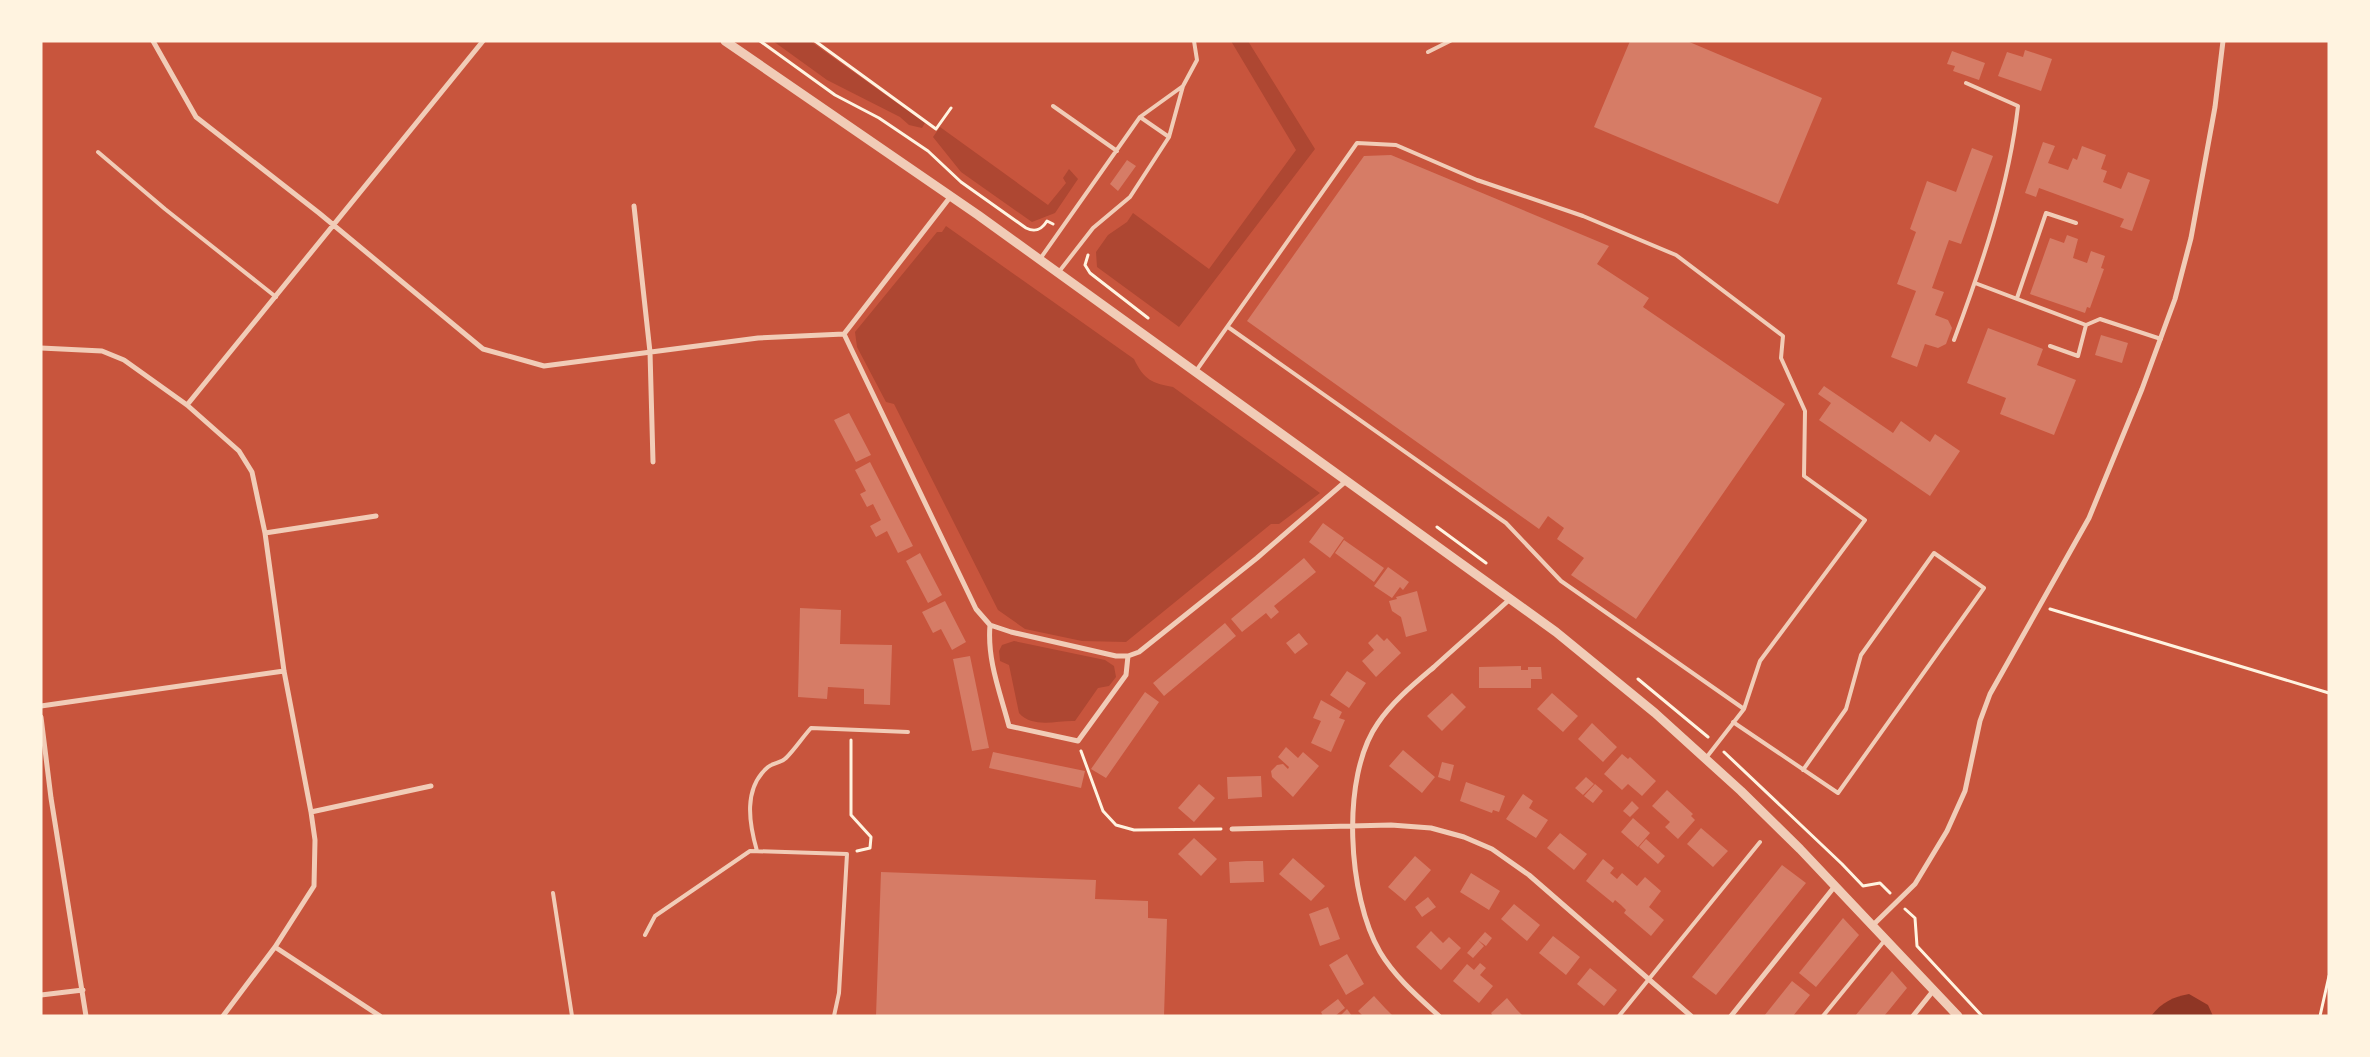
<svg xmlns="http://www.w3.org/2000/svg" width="2370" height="1057" font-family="'IBM Plex Sans',sans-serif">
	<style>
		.green { fill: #ae4732 }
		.water { fill: #8f3625 }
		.building { fill: #d67c66 }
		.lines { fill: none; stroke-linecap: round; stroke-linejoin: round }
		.path { stroke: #fff3e0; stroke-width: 3 }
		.service { stroke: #f1ccb7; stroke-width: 4 }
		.minor { stroke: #f1ccb7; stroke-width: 5 }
		.tertiary { stroke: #f1ccb7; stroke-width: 9 }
	</style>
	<rect width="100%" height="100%" fill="#c8553d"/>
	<path class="green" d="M773,41H810L925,123L922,128L909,125L900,117L827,80Z
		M1231,41H1248L1315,149L1179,327L1097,267L1096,252L1108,235L1127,222L1133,213L1209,269L1296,150Z
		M940,127L1048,205L1066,183L1063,178L1069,169L1078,179L1055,213L1032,222L961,172L933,137Z
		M946,226L1134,359C1144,380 1152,383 1173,387L1320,493L1279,524H1271L1126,642L1082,641L1025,629L998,610L894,404L886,402L857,347L855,332L937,232H942Z
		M1014,641L1105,660L1114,666L1116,677L1109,686L1098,688L1075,721C1058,720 1033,729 1019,713L1009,665L1000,661L999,651L1002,645Z"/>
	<path class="water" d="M2189,994L2208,1005L2213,1016H2151C2162,1002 2173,997 2189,994Z"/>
	<path class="building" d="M1630,41H1687L1822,98L1778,204L1594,127Z
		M2025,50L2052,59L2041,91L1998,76L2007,52L2023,57Z
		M1952,51L1985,63L1979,80L1953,71L1955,66L1947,64Z
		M2043,142L2055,146L2048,163L2068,170L2073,158L2077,160L2082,146L2106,155L2101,169L2107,171L2103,182L2121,189L2128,172L2150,180L2132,231L2120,227L2124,219L2039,188L2036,197L2025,193Z
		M1972,148L1993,156L1961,244L1949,240L1932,288L1944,292L1935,315L1948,320L1952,328L1946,344L1938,348L1925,344L1917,367L1891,357L1916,291L1897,284L1916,232L1910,229L1927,181L1956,192Z
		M1391,155L1609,246L1597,264L1649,298L1643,307L1785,404L1636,619L1571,575L1584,558L1557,539L1564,528L1548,516L1539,529L1247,321L1364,156Z
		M1127,160L1136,166L1118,191L1110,184Z
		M2067,235L2078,239L2073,258L2087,263L2091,251L2105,256L2101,268L2104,269L2090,308L2087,307L2085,313L2030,294L2050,238L2064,243Z
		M1988,328L2043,349L2037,365L2076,380L2054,435L2000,414L2006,398L1967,383Z
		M2101,335L2128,343L2122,363L2095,355Z
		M1824,386L1893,433L1901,421L1930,442L1935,434L1960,451L1930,496L1819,420L1831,403L1818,394Z
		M849,413L871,455L856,462L834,420Z
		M870,462L913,546L898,553L887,531L876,537L870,526L881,520L873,504L867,507L860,494L866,491L855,470Z
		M1323,523L1344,538L1330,558L1309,542Z
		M1344,540L1384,568L1374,582L1335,553Z
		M920,553L942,595L928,603L906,561Z
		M1304,558L1316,572L1274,606L1279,612L1271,619L1266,613L1242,632L1231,619Z
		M1388,567L1409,582L1403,590L1400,587L1392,598L1374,586Z
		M1417,591L1427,631L1406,637L1401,617L1392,611L1389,601L1397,599L1396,597Z
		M945,601L966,642L952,650L941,629L933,633L922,612Z
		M800,608L841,610L840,644L892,645L890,705L864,704V689L828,687L827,699L798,697Z
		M1225,623L1236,636L1164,696L1153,683Z
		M1299,633L1308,644L1295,654L1286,643Z
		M1377,634L1384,641L1387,638L1401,653L1376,677L1362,661L1374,650L1368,643Z
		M970,656L989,748L972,751L953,659Z
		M1521,666V670H1528V667H1541L1542,679H1531V688H1479V667Z
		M1347,671L1366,683L1349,708L1330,695Z
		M1145,692L1159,702L1106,778L1091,769Z
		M1452,693L1466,707L1442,731L1427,716Z
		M1552,693L1578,716L1563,732L1537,709Z
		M1321,700L1342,712L1339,718L1345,720L1331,752L1311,743L1321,721L1313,718Z
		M1592,723L1617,747L1603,762L1578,739Z
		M1286,747L1298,758L1303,752L1319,766L1293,797L1272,777L1271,771L1277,765L1283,764L1288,769L1289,767L1278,757Z
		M1403,750L1435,777L1422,793L1389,766Z
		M993,752L1085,771L1081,788L989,768Z
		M1622,754L1628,759L1630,757L1656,781L1642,796L1628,784L1622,790L1604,774Z
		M1442,762L1454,765L1450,781L1438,777Z
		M1261,776L1262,797L1228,799L1227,777Z
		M1586,777L1594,784L1583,795L1575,788Z
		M1466,782L1505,796L1499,812L1493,810L1492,813L1460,801Z
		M1199,784L1215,798L1194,822L1178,808Z
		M1595,784L1603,791L1593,803L1584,796Z
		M1667,790L1693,814L1691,816L1695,820L1678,839L1665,827L1670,822L1652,806Z
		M1523,794L1533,801L1529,808L1548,820L1536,838L1506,819Z
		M1632,801L1639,808L1630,817L1623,811Z
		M1633,818L1650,833L1638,847L1621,832Z
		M1701,828L1728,851L1713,867L1687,844Z
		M1560,833L1587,854L1574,870L1547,848Z
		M1194,838L1217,859L1201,876L1178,854Z
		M1646,839L1665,856L1658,864L1639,847Z
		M1415,856L1431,870L1405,901L1388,887Z
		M1293,858L1325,886L1311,901L1279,874Z
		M1603,859L1614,868L1610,873L1617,879L1622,873L1637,886L1645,877L1661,891L1649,907L1664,920L1651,936L1624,913L1626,910L1621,905L1615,900L1613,903L1586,881Z
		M1246,861H1263L1264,882L1230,883L1229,862Z
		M1782,865L1806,883L1716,995L1692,977Z
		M881,872L1096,880L1095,899L1148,901V918L1167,919L1164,1016H876Z
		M1471,873L1500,891L1489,910L1460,892Z
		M1428,897L1436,907L1422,917L1415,907Z
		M1514,904L1540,925L1527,941L1501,919Z
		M1328,907L1340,939L1320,946L1309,914Z
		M1843,918L1859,935L1816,987L1799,973Z
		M1431,931L1443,943L1449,937L1461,948L1441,970L1416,947Z
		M1485,932L1492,938L1486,946L1478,940Z
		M1553,936L1580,957L1566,975L1539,953Z
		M1478,940L1484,946L1473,958L1467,953Z
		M1347,954L1364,984L1346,995L1329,965Z
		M1480,963L1486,968L1480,975L1493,986L1479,1003L1453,981L1467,964L1474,970Z
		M1590,968L1617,990L1604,1006L1577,984Z
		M1892,971L1907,988L1890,1009L1884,1016H1855Z
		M1792,981L1810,995L1793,1016H1764Z
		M1374,996L1385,1008L1393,1016H1363L1358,1011Z
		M1507,998L1517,1010L1523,1016H1493L1491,1013Z
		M1338,999L1345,1008L1335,1016H1323L1321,1012Z
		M1347,1009L1352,1016H1340Z"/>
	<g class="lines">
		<path class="path" d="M760,41L835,95L879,118L928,151L961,182L1026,228C1036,233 1042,229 1047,221L1053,224
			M815,41L936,129L951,108
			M1088,255L1085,265L1090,273L1148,318
			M1437,527L1486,563
			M2050,609L2329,693
			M1638,679L1708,737
			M851,740V815L871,837L870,848L857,851
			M1081,751L1103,811L1116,825L1134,830L1221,829
			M1724,752L1842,864L1863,886L1880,883L1890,893
			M1905,909L1915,918L1917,946L1982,1016
			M2320,1016L2329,976"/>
		<path class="service" d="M1428,52L1450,41
			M1053,106L1117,151
			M1140,117L1169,137
			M98,152L165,209L276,297
			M1040,259L1140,117L1183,86
			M1058,273L1093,228L1130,197L1169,137L1183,86L1197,60L1194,41
			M1975,283L2086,325L2100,319L2161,339
			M2017,298L2046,213L2076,223
			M1228,327L1506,523L1561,581L1744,709
			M1954,340C1982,265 2009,186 2018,106L1966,83
			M2050,346L2078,356L2086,325
			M1196,371L1357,143L1396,145L1477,180L1583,216L1676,255L1783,336L1781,358L1805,411L1804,476L1865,520L1760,661L1744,709L1706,758
			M1733,722L1838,793L1984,588L1934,553L1861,655L1846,709L1803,770
			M757,851C749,823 743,788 768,767C773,763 781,763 786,758C795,749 802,738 811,728L908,732
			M553,893L572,1016
			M645,935L655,916L750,851L847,854L839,993L834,1016
			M1619,1016L1760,842
			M1823,1016L1885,940"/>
		<path class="minor" d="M153,41L196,117L319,213L483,349L544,366L758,338L844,334L951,196
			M634,206L650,352L653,462
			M844,334L976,609L990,625L1011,632L1116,656H1128L1139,652L1257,558L1346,481
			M41,348L102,351L124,360L187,405L239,451L252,472L265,533L284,671L311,812L315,840L314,886L275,947L223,1016
			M187,405L483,41
			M265,533L376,516
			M990,625C987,660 1000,692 1009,726L1078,741L1126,675L1128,656
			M41,706L284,671
			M41,717L51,798L86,1016
			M311,812L431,786
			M1232,829L1391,825L1431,828L1464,837L1492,849L1529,875L1691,1016
			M1872,926L1915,884L1947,831L1965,791L1980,721L1990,694L2089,518L2142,389L2175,299L2191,238L2215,107L2223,41
			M275,947L380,1016
			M41,995L83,990
			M1439,1016C1417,996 1395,977 1380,952C1348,897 1340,777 1378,723C1393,701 1414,684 1434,667C1459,644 1485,622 1510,599
			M1731,1016L1835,886
			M1913,1016L1933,991"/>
		<path class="tertiary" d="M725,41L978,215L1556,632L1655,713L1741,791L1800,849L1958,1016"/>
	</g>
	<rect width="2370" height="1057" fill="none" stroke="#fff3e0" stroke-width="85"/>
</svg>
